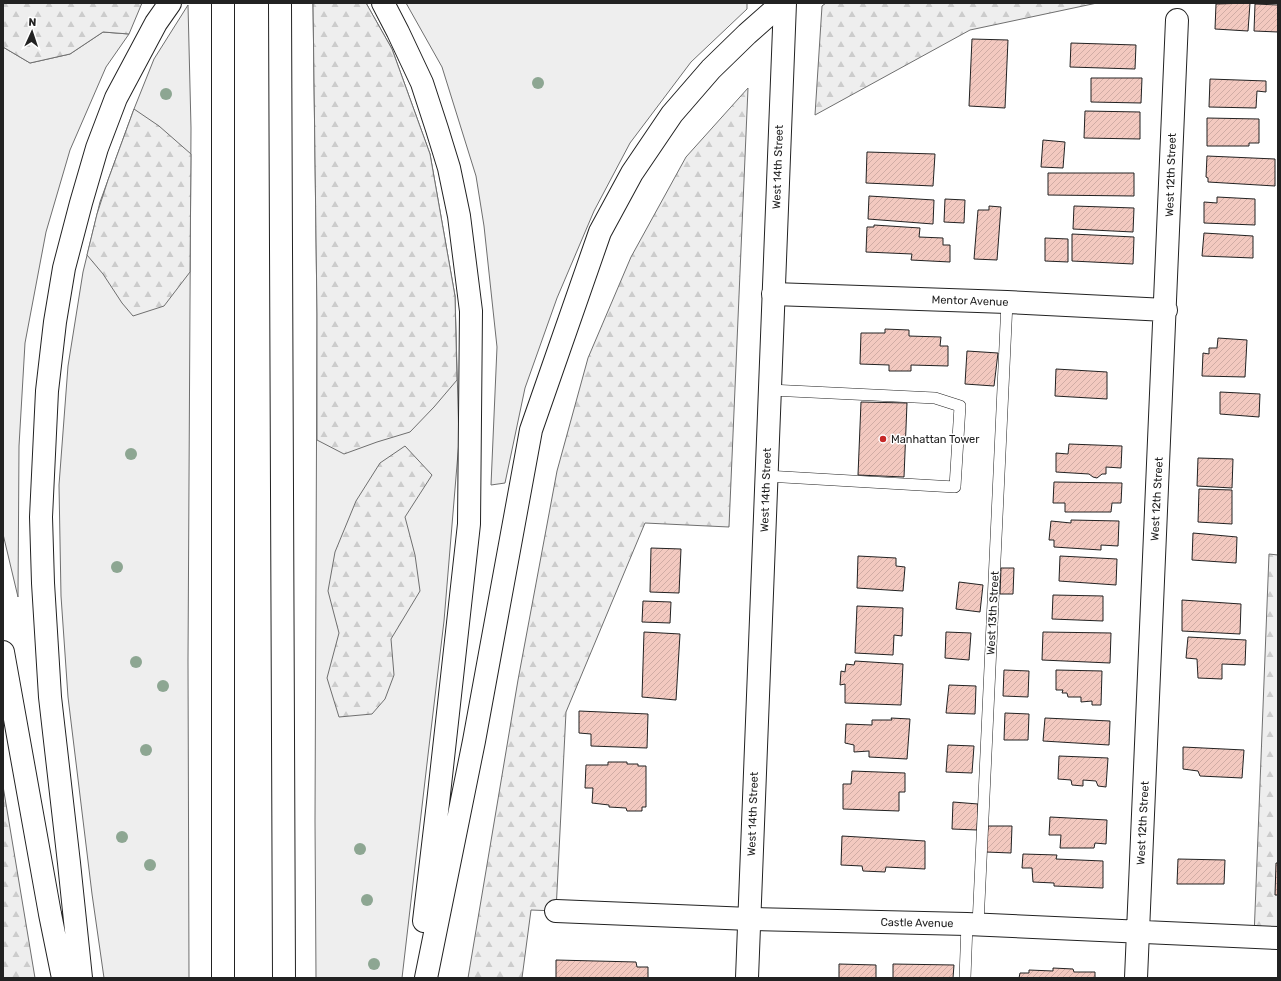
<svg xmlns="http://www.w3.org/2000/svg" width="1281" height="981" font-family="Rubik,sans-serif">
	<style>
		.green { fill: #eee; stroke: #6f6f6f }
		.forest { fill: url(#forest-firs); stroke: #6f6f6f }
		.building { fill: url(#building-hatch); stroke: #222 }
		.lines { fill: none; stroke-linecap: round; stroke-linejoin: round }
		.lane-casing { stroke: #222; stroke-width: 12 }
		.street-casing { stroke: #222; stroke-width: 24 }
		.secondary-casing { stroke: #222; stroke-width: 24 }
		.highway-casing { stroke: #222; stroke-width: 24 }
		.lane { stroke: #fff; stroke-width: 11 }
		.street { stroke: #fff; stroke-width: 22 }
		.secondary { stroke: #fff; stroke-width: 22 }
		.highway { stroke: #fff; stroke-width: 22 }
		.tree { fill: #8da692 }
		.poi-dot { fill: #c62828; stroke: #fff; stroke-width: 1.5 }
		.labels { text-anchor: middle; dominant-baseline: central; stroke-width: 3; stroke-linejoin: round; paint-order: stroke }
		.street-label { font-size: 11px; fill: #222; stroke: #fff }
		.poi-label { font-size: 11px; fill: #222; stroke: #fff; text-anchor: start }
	</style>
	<defs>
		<pattern id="forest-firs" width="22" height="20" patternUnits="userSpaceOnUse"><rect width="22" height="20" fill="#eee"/><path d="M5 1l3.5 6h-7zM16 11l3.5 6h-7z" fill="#ccc"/></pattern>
		<pattern id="building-hatch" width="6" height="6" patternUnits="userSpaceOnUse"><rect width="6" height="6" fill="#f3c9c0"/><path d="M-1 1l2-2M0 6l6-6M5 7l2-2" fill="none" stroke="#d0aca5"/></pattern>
	</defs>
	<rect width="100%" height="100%" fill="#fff"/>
	<path class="green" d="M313,3H366L392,49L430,154L455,296L459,441L444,621L428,755L402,978H316L315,821L317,314Z
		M406,3H747V9L691,62L630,143L594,211L557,298L525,388L505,483L491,485L497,347L484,226L476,176L442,67Z
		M188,5L191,128L188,660L189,978H104L92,894L68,697L61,596L59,485L68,366L83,272L100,202L134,109L154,59Z
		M103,32L129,34L106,67L70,150L46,232L25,343L19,446L18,597L3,534V47L30,63L70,54Z"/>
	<path class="forest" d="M3,3H142L129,34L103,32L70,54L30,63L3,47Z
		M313,3H366L392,49L430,154L455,296L457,380L434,407L410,432L377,442L344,454L317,440V314Z
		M826,3H1097L970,30L815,115L822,6Z
		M748,88L729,527L645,523L566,712L556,911L531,910L522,978H468L518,680L557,471L588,358L631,257L686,157Z
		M134,109L159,126L191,154L190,272L164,306L133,316L122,303L103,274L87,255L97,214L108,180Z
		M405,446L432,475L405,517L415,555L420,591L391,639L394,675L385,699L372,714L339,717L327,678L339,633L328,591L335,552L356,501L380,463Z
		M1269,554L1278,555V938L1254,937Z
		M3,786L35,978H3Z"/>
	<path class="building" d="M1250,3L1248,31L1215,29L1216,4Z
		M1255,4L1278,5V32L1254,31Z
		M972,39L1008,40L1005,108L969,106Z
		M1071,43L1136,45L1135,69L1070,67Z
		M1091,78H1142L1141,103L1091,102Z
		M1210,79L1266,81V92L1257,91L1256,108L1209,107Z
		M1085,111L1140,112V139L1084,138Z
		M1207,118L1259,119V143H1249V146H1207Z
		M1043,140L1065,142L1063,168L1041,167Z
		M867,152L935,154L933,186L866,183Z
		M1207,156L1275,159V186L1208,182V178L1206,177Z
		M1048,173H1134V196L1048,195Z
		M869,196L934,200L933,224L868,219Z
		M1217,197L1255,199V225L1204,223V202L1217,203Z
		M945,199L965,200L964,223L944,222Z
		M989,206L1001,207L997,260L974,259L978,210H989Z
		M1074,206L1134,208L1133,232L1073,229Z
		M874,225L920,228L919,237L943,238V245H950V262L911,260L912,254L866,252L867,227H874Z
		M1204,233L1253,236V258L1202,256Z
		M1072,234L1134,237L1133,264L1072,261Z
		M1045,238L1068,239V262L1045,261Z
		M885,329L909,330V336L941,337L940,346H948V366L911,365V371H889V365L860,364L861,333H885Z
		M1218,338L1247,340L1245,377L1202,376L1203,353L1209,354V348H1217Z
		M967,351L998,353L994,386L965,384Z
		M1056,369L1107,372V399L1055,396Z
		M1220,392L1260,394L1259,417L1220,414Z
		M861,402L907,403L904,477L858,475Z
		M1069,444L1122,446L1121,468L1106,467V474H1102L1097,478L1093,477L1089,474L1056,472V453L1068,454Z
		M1198,458L1233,459L1232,488L1197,486Z
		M1054,482L1122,483L1121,503H1112L1111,512H1065V503H1053Z
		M1199,489L1232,490V524L1198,522Z
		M1071,520L1119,521L1118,546L1101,545V550L1054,547V540H1049L1051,521L1071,523Z
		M1193,533L1237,537L1236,563L1192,560Z
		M651,548L681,549L679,593L650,592Z
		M858,556L896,558V566L905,567L903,591L857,588Z
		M1060,556L1117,559L1116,585L1059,581Z
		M1001,568H1014L1013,594H1000Z
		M959,582L983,585L980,612L956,609Z
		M1053,595L1103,596V621L1052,619Z
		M1182,600L1241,604L1240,634L1182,631Z
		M643,601L671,602L670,623L642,622Z
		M857,606L903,608L902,636L894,635L893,655L855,653Z
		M644,632L680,634L676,700L642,697Z
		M946,632L971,633L969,660L945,658Z
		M1043,632L1111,633L1110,663L1042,660Z
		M1188,637L1246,640L1245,665L1222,664V679L1198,678L1197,659L1186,658Z
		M855,661L903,664L901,705L845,703V684L840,685L841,671L845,672L846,664L854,665Z
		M1004,670L1029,671L1028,697L1003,696Z
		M1056,670L1102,671L1101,705H1092V701L1081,702V697H1068L1067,693H1062L1063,690H1056Z
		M949,685L976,686L975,714L946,713Z
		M579,711L648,714L647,748L591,746V734L579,733Z
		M1005,713L1029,714L1028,740H1004Z
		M891,718L910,719L907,759L869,757V751L854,752V745L845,743L846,724L872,725V720H892Z
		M1045,718L1110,721L1109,745L1043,741Z
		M948,745L974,746L972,773L946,772Z
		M1183,747L1244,750L1242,778L1200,776L1198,771L1183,769Z
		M1059,756L1108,758L1106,787L1098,786L1096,781L1083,780V786L1072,785L1071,780L1058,779Z
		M608,762H627V764H638V766H646V807H642V811H627L626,808L609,807V805L592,803L593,788H585L586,765H608Z
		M852,771L905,773V792H899V811L843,809V784H851Z
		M953,802L978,804L977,830L952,829Z
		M1050,817L1107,820L1106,844L1095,843L1094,848H1060L1061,835H1049Z
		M988,826H1012L1011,853L986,852Z
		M842,836L925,841V869L886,867L885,872L863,871L862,866L841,865Z
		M1023,854L1057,855L1056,859L1103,861V888L1054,886V883L1033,882L1032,868H1022Z
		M1178,859L1225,860L1224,884H1177Z
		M1276,863H1278V895H1275Z
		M556,960L636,962L637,967H648V978H556Z
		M839,964L876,965V978H839Z
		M893,964L954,965L953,978H893Z
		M1053,968L1073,969L1074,972H1095V978H1019L1020,973H1029V970L1053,971Z"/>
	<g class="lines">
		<defs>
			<path id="lane" d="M766,476L955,487L960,406L935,398L770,390
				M978,925L1007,302
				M965,978L967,924"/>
			<path id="street" d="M773,294L1007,302L1166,310
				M556,911L750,919L967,924L1278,938
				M1136,978L1177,20"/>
			<path id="secondary" d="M747,978L785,3"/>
			<path id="highway" d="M223,3V978
				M280,3L284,978
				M383,3L398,32L422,83L437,129L449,168L459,216L471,311L469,524L438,803L424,921
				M3,652L50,914L63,978
				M81,978L69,863L50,697L43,583L41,517L47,391L55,322L64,268L81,203L97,148L116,98L156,23L170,3
				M426,978L474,741L531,430L600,232L632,173L672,114L711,69L747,34L782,3"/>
		</defs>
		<use href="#lane" class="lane-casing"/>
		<use href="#street" class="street-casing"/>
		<use href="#secondary" class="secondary-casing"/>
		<use href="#highway" class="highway-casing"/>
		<use href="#lane" class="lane"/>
		<use href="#street" class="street"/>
		<use href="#secondary" class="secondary"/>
		<use href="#highway" class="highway"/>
	</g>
	<g class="tree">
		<circle cx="538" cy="83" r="6"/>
		<circle cx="166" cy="94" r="6"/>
		<circle cx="131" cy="454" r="6"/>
		<circle cx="117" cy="567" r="6"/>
		<circle cx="136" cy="662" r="6"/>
		<circle cx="163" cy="686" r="6"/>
		<circle cx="146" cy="750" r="6"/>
		<circle cx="122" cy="837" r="6"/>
		<circle cx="360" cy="849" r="6"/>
		<circle cx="150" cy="865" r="6"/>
		<circle cx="367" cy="900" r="6"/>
		<circle cx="374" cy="964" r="6"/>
	</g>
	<circle class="poi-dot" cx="883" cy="439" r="4"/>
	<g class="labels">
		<g class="street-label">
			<text transform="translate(778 167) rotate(-88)">West 14th Street</text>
			<text transform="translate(1171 175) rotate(-88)">West 12th Street</text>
			<text transform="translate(970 301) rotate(2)">Mentor Avenue</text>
			<text transform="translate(766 490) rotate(-88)">West 14th Street</text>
			<text transform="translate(1157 499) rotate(-87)">West 12th Street</text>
			<text transform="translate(993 613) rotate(-87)">West 13th Street</text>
			<text transform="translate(753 814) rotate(-88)">West 14th Street</text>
			<text transform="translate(1143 823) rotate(-87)">West 12th Street</text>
			<text transform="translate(917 923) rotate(1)">Castle Avenue</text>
		</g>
		<g class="poi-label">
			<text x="891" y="439">Manhattan Tower</text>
		</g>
	</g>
	<rect width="1281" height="981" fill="none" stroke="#222222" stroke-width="8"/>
	<g transform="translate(32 32) rotate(3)" stroke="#ffffff" stroke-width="3" paint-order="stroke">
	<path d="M0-3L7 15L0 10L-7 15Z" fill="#222222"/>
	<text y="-6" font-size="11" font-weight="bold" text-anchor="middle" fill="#222222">N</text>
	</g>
</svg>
